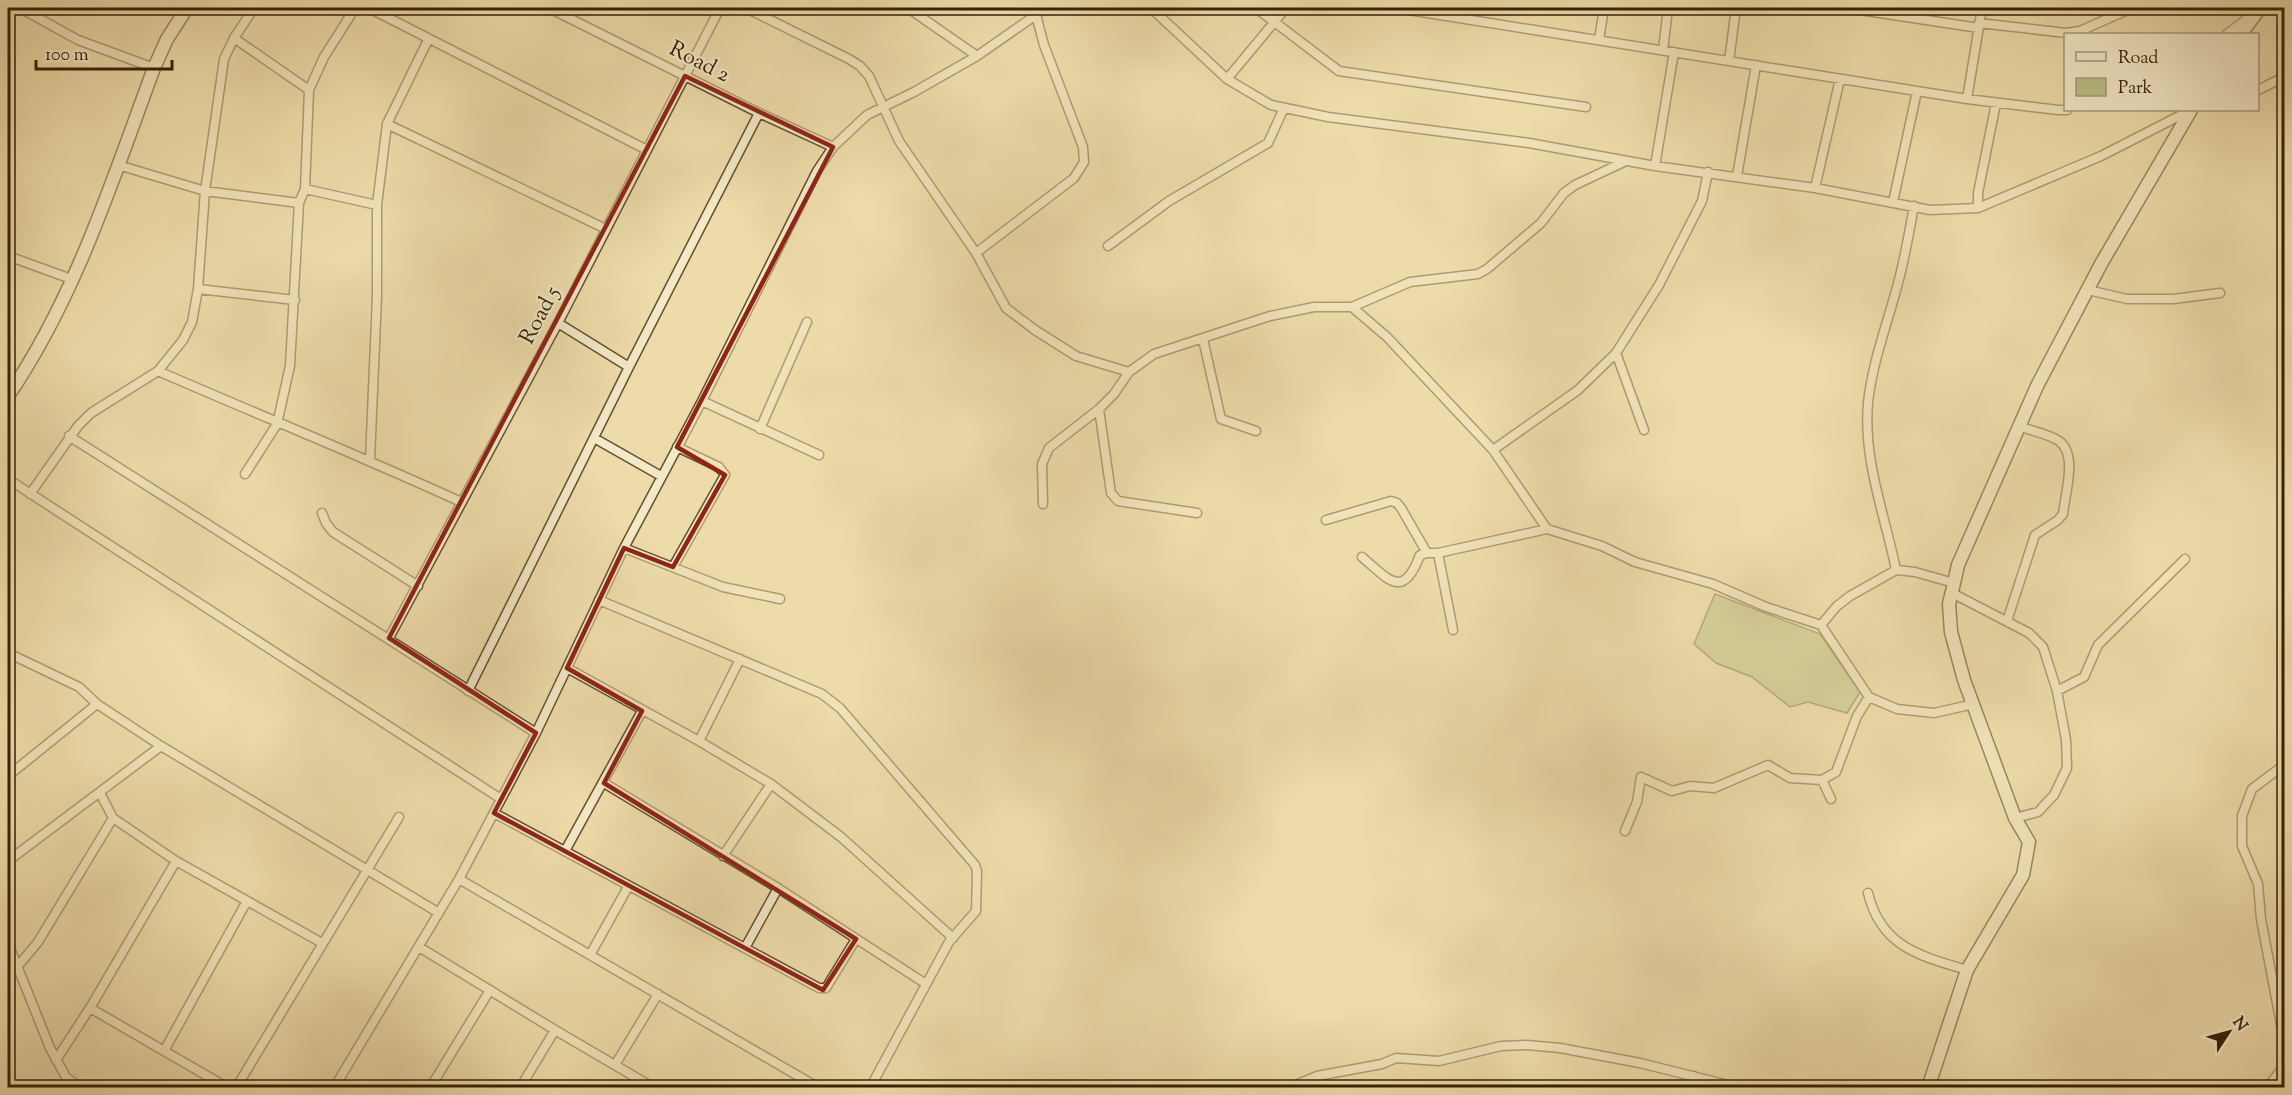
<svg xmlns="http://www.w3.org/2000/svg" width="2292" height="1095" font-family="'Sorts Mill Goudy',serif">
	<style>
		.green { fill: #bac086; stroke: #787146; stroke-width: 1.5 }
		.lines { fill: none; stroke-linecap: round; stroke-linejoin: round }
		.street-casing { stroke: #63502e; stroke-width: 11 }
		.secondary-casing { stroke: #352205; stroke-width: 15 }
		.street { stroke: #f3e8c7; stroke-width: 8 }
		.secondary { stroke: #f3e8c7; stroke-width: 12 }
		.marked { fill: none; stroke: #8f2418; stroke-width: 4.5; stroke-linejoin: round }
		.labels { text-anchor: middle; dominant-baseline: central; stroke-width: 4.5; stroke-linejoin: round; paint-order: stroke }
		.street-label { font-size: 22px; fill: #352205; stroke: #f3e8c7 }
	</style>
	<rect width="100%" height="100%" fill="#eddba9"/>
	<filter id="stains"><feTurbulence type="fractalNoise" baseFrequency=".00333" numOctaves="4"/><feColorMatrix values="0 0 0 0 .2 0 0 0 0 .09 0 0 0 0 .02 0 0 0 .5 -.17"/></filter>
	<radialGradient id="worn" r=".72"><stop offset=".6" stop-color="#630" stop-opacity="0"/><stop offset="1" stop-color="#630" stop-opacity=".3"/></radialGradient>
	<path class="green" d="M1715,594L1820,634L1860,692L1847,713L1808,702L1790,707L1752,677L1716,663L1694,644Z"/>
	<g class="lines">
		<defs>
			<path id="street" d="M20,8L78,40L154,68
				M369,8L647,150
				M549,8L759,113L833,147
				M746,8L849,59L860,66L869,76L899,141L976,253L1006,308L1035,330L1076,356L1129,372
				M908,8L977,56
				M1151,8L1227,79L1271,105L1328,117L1529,143L1655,166L1815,188L1930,210L1978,208L2101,156L2189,111
				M1256,8L1339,71L1586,107
				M1396,8L1967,99L2058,110H2067
				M1847,8L1979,28
				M1979,23L2066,33L2080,31L2132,8
				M2227,34L2248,18
				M234,38L309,90
				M1599,40L1604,8
				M1663,50L1668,8
				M1729,61L1736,8
				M1227,79L1286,8
				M2258,90L2284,77
				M1967,99L1982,8
				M387,124L606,229
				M118,165L205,191L299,203
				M1655,166L1674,52
				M1737,176L1756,65
				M1815,188L1840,79
				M305,189L377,205
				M1893,202L1917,91
				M1978,208V193L1996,103
				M1108,246L1169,201L1268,143L1284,108
				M976,253L1074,178L1084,162L1083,147L1044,45L1036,15
				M8,256L74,280
				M198,289L295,300
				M2088,290L2127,299H2173L2220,293
				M1352,307L1387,337L1493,450L1547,529
				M558,323L629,367
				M1203,339L1221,419L1256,431
				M1616,353L1644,430
				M158,371C259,415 361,456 461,502
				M702,401L819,455
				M1099,409L1111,493L1118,501L1197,513
				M760,429L807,322
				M69,436L536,733
				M594,438L661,476
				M1493,450L1578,390L1616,353L1659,285L1702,201L1708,172
				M370,460L377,296V205L387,124L428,40
				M245,474L277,424L290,366L299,203L305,189L309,90L324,57L355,8
				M8,479L501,799
				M30,494L78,426L91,413L158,371L183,340L192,322L198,289L205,191L224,59L234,38L254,8
				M1043,504L1042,464L1049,448L1099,409L1114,394L1129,372L1154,354L1270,316L1314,307H1352L1410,282L1478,274L1487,269L1541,223L1564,193L1575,185L1626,161
				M322,513L326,523L333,532L418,586
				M1326,520L1391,501L1397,503L1401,508L1427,553
				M624,548L723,587L780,599
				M1438,553L1453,630
				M1362,557C1388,579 1403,601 1420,555L1427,553H1438L1547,529L1602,546L1635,562L1713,584L1766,607L1821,625L1869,697L1897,709L1934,713L1974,704
				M673,567L725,475L719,467L677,447
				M1896,570C1885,515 1863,461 1868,403C1872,363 1888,322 1898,283C1905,258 1909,232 1914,206
				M1952,593L2029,633L2043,647L2057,691L2066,740L2067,768L2054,795L2038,812L2015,818
				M599,600L822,694L840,708L975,865L977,871L976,911L949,942L870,1088
				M2007,621L2035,535L2058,520L2063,514C2065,493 2078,455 2059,441C2049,434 2031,431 2019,426
				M1821,625L1837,606L1850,596L1896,570L1915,572L1954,583
				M389,638L558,323L720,8
				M8,653L79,687L97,704L161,746L439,913
				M567,668L699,741L771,784L841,837L953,938
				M468,691L629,367L759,113
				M2057,691L2084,677L2098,645L2185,559
				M699,741L740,659
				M2284,765L2252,789L2242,816V846L2258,884L2261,919L2284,1040
				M8,776L97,704
				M1822,780L1831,799
				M604,783L778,888L926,984
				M100,793L113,818L176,861L322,943
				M494,813L819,988H826L856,939
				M1625,831L1637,802L1641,777L1672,791L1690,786L1714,788L1768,765L1790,778L1822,780L1836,772L1857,716L1869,697
				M565,851L642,711
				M723,856L771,784
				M8,861L161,746
				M459,879L819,1088
				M1868,893C1881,947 1920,956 1967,970
				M8,943L50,1048L66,1077L80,1088
				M419,947L555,1030L654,1088
				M745,948L778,888
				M590,955L628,887
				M18,966L38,942L113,818
				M90,1008L228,1088
				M164,1051L247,901
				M56,1060L90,1008L176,861
				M615,1065L658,994
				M236,1088L399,817
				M334,1088L459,879L536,733L624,548L702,401L817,171L833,147L867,115L914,92L977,56L1046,8
				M430,1088L490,990
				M520,1088L555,1030
				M1288,1088L1317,1076L1382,1064L1396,1058L1439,1061L1501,1046L1527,1045L1560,1048L1640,1063L1740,1088
				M1690,1088L1694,1076
				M2267,1088L2284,1066"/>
			<path id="secondary" d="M2241,34L2260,8
				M8,396C76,296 112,181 154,68L167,39L187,8
				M1928,1088L1967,970L2023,875L2029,842L2015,818L1964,680L1951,632L1949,604L1954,583L1958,565L2037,386L2101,264L2191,110"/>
		</defs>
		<use href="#street" class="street-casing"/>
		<use href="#secondary" class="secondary-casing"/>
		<use href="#street" class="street"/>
		<use href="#secondary" class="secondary"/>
	</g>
	<path d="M0 0H2292V1095H0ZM685,76L833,147L677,447L725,475L673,567L624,548L567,668L642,711L604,783L856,939L823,990L494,813L536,733L389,638Z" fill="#eddba9" fill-opacity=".55" fill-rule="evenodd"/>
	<path class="marked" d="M685,76L833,147L677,447L725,475L673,567L624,548L567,668L642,711L604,783L856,939L823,990L494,813L536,733L389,638Z"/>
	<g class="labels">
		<g class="street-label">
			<text transform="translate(699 63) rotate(27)">Road 2</text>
			<text transform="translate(541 316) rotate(-62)">Road 5</text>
		</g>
	</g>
	<rect width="2292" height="1095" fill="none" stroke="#eddba9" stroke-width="30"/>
	<rect x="9" y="9" width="2274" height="1077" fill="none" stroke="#352205" stroke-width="3"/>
	<rect x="15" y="15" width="2262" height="1065" fill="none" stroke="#352205" stroke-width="1.5"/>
	<rect x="2064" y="33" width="195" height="78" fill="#f3e8c7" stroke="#a79979" stroke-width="1.5"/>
	<rect x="2076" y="52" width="30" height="9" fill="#f3e8c7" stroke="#a79979" stroke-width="1.5"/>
	<text x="2118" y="63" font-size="18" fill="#352205">Road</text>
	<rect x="2076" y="78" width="30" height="18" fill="#bac086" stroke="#a79979" stroke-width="1.5"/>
	<text x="2118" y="93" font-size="18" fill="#352205">Park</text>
	<g transform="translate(2229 1032) rotate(54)" stroke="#f3e8c7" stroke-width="4.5" paint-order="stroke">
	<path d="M0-4.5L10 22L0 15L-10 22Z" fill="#352205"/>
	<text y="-9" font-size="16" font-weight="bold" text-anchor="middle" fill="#352205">N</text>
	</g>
	<path d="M36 60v9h136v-9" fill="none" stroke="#352205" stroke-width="3"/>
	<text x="45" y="60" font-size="18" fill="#352205" stroke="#f3e8c7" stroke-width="4.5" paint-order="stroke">100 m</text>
	<rect width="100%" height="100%" filter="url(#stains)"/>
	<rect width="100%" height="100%" fill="url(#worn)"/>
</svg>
